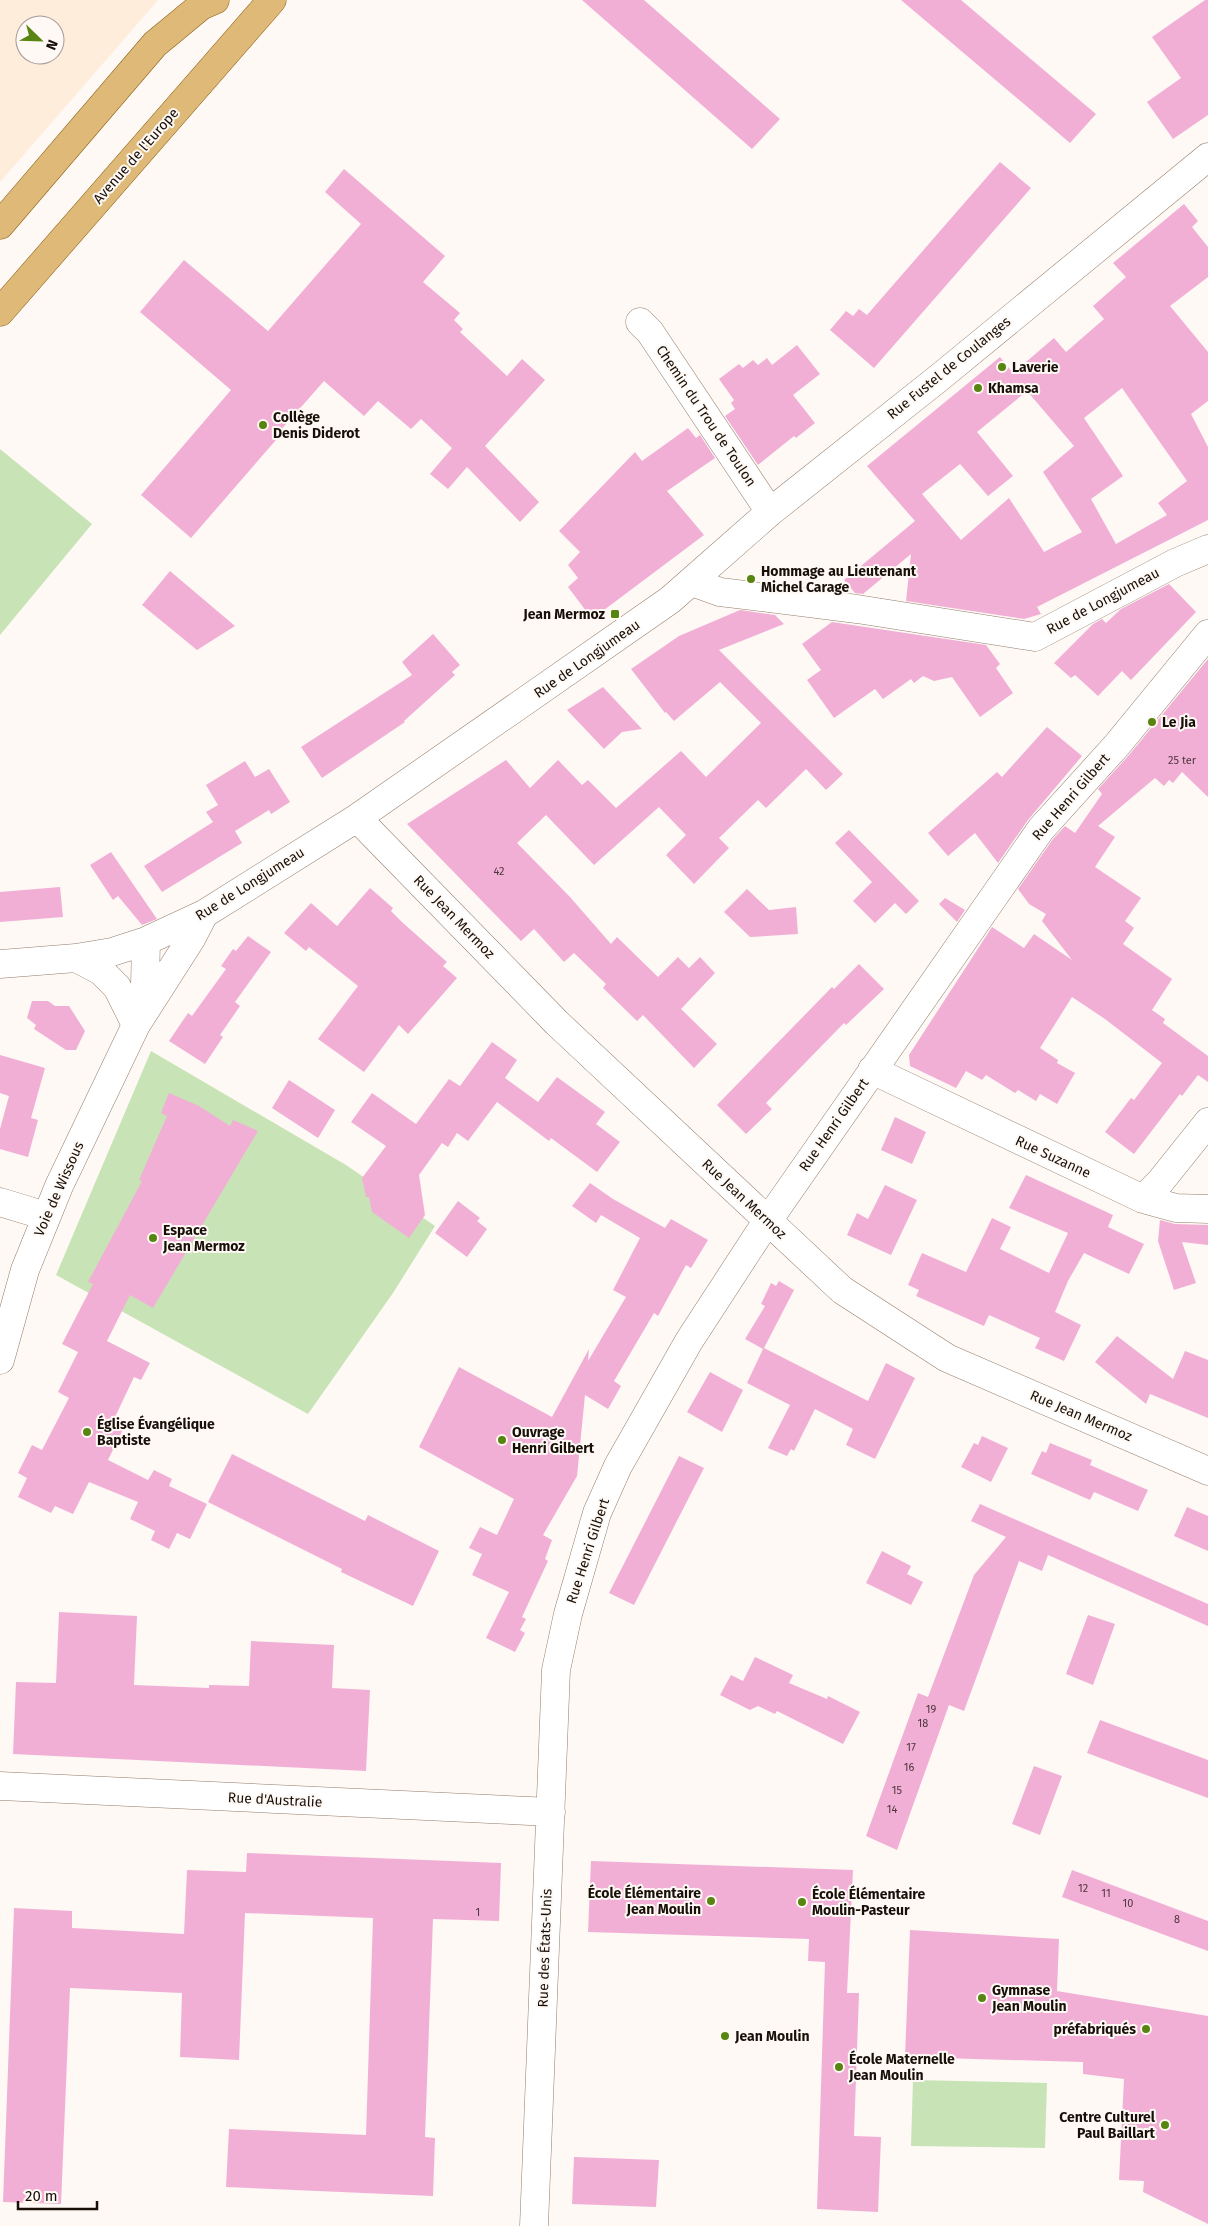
<svg xmlns="http://www.w3.org/2000/svg" width="1208" height="2226" font-family="'Fira Sans',sans-serif">
	<style>
		.commercial { fill: #fdedda; fill-rule: evenodd }
		.green { fill: #c8e3b6 }
		.building { fill: #f2afd6; fill-rule: evenodd }
		.lines { fill: none; stroke-linecap: round; stroke-linejoin: round }
		.minor-casing { stroke: #947c6a; stroke-width: 29 }
		.major-casing { stroke: #8a6016; stroke-width: 29 }
		.minor { stroke: #fff; stroke-width: 28 }
		.major { stroke: #deb977; stroke-width: 28 }
		.poi-dot { fill: #588410; stroke: #fef9f5; stroke-width: 2 }
		.labels { text-anchor: middle; dominant-baseline: central; stroke-width: 4; stroke-linejoin: round; paint-order: stroke }
		.number-label { font-size: 11px; fill: #4e373c }
		.street-label { font-size: 14px; fill: #180f08; stroke: #fef9f5 }
		.poi-label { font-size: 14px; font-weight: bold; fill: #180f08; stroke: #fef9f5; text-anchor: start }
	</style>
	<rect width="100%" height="100%" fill="#fef9f5"/>
	<path class="commercial" d="M0,0H158L0,182ZM25,25H55V55H25Z"/>
	<path class="green" d="M0,449L92,524L0,635Z
		M151,1051L346,1165L435,1226L393,1293L308,1414L56,1275Z
		M913,2080L1047,2083L1045,2148L911,2146Z"/>
	<path class="building" d="M582,0H644L780,119L752,149Z
		M901,0H961L1096,114L1070,143Z
		M1205,0H1208V115L1173,139L1147,102L1181,78L1152,37Z
		M1000,162L1031,188L874,368L830,330L846,311L853,316L859,309L867,315Z
		M344,169L445,256L423,282L460,313L454,320L463,329L460,332L507,376L522,359L545,380L485,446L539,502L520,522L467,467L448,489L430,474L452,448L421,419L411,429L378,401L364,416L324,381L280,431L282,433L191,538L141,495L231,390L140,312L184,260L268,331L361,224L325,192Z
		M1184,204L1198,221L1192,227L1208,247V277L1170,306L1208,352V401L1191,414L1208,447V520L1037,607L1041,614L1024,619L906,601L911,554L863,594L855,593L844,580L915,521L867,466L1000,357L1013,373L1054,338L1066,352L1104,319L1093,306L1126,277L1113,263ZM1122,388L1187,481L1158,503L1167,515L1116,544L1091,499L1123,476L1084,418ZM1027,391L1074,446L1043,472L1082,532L1044,552L1009,498L961,540L922,494L960,464L988,496L1013,476L977,432Z
		M797,345L820,374L793,395L815,423L796,438L794,436L758,465L725,416L735,409L731,403L734,400L719,379L739,364L743,368L753,360L758,365L767,358L772,365Z
		M688,428L696,438L700,435L715,458L667,491L704,535L592,619L568,587L578,578L568,565L580,552L559,531L635,452L642,461Z
		M170,571L235,626L197,650L142,605Z
		M1169,584L1196,612L1131,680L1122,671L1098,696L1075,675L1071,678L1054,663L1093,624L1102,619L1106,623L1121,609Z
		M740,610L775,615L784,624L719,650L843,774L826,790L806,769L766,808L758,800L719,838L729,848L694,884L666,855L686,835L659,807L594,865L546,815L517,843L570,897L611,944L617,937L658,977L678,957L689,968L700,957L715,973L681,1009L717,1044L694,1068L643,1015L637,1021L603,988L606,984L574,953L564,962L534,929L521,941L407,824L506,760L530,788L558,760L582,785L588,780L616,808L681,751L706,777L761,723L720,682L674,721L666,712L665,713L631,669L679,636Z
		M832,622L986,645L1000,664L996,668L1013,693L980,717L952,677L934,681L923,676L914,683L911,679L883,699L875,689L834,718L807,680L821,670L802,644Z
		M433,634L460,665L452,672L455,675L404,721L405,722L322,778L301,747L412,675L402,662Z
		M1208,659V797L1182,772L1173,783L1169,780L1164,786L1155,778L1098,826L1115,837L1095,867L1141,898L1125,921L1134,928L1123,944L1172,979L1152,1010L1165,1019L1163,1023L1208,1056V1082L1198,1075L1182,1096L1180,1094L1134,1154L1105,1132L1131,1098L1134,1100L1162,1063L1105,1019L1072,997L1040,1048L1058,1060L1057,1063L1075,1073L1057,1104L1040,1094L1036,1101L1018,1090L1015,1093L986,1075L982,1080L966,1071L956,1088L910,1066L909,1055L992,927L1024,948L1034,934L1072,960L1042,921L1046,914L1029,904L1018,889L1053,839L1065,826L1075,833L1102,794L1098,789L1129,755Z
		M603,687L642,729L622,732L604,749L567,710Z
		M1047,727L1082,756L1028,820L998,863L975,833L948,856L928,833L997,772L1002,777Z
		M245,761L255,777L269,769L290,802L271,814L269,810L235,831L242,843L162,892L144,866L213,822L206,812L218,805L206,785Z
		M849,830L919,901L906,914L895,903L875,923L853,901L872,882L835,843Z
		M111,852L157,919L142,925L118,896L113,900L90,865Z
		M60,887L63,917L0,922V892Z
		M370,888L393,908L391,911L403,923L447,962L443,966L457,978L408,1034L399,1025L364,1072L318,1039L358,986L309,947L306,951L284,933L311,903L337,926Z
		M747,889L769,910L796,907L798,934L750,937L724,912Z
		M945,898L965,910L957,922L939,904Z
		M248,936L271,952L235,1002L240,1006L220,1035L223,1037L205,1064L169,1041L188,1013L192,1016L226,969L221,966L233,949L236,951Z
		M859,964L884,989L846,1025L844,1023L766,1103L772,1109L746,1134L717,1105L832,987L834,989Z
		M32,1001H48L55,1006H69L85,1031L76,1050H66L34,1029L36,1025L27,1018Z
		M492,1042L517,1060L505,1078L538,1102L557,1077L605,1112L596,1124L620,1142L597,1172L551,1138L549,1141L497,1102L468,1141L457,1133L448,1147L442,1143L419,1175L425,1215L409,1238L372,1212L369,1197H366L362,1178L386,1146L351,1122L372,1093L416,1124L449,1079L460,1086Z
		M0,1055L45,1068L31,1118L38,1120L28,1157L0,1149V1129L9,1096L0,1093Z
		M289,1080L335,1110L318,1138L272,1108Z
		M169,1093L199,1106L230,1126L233,1120L258,1131L153,1308L130,1295L107,1341L150,1363L141,1380L134,1377L115,1417L126,1423L108,1460L148,1480L154,1470L172,1479L169,1486L207,1504L190,1539L177,1533L169,1549L151,1540L155,1531L130,1519L138,1502L89,1482L73,1514L55,1506L51,1513L18,1497L27,1478L18,1473L32,1445L42,1450L69,1398L58,1392L78,1352L62,1344L93,1284L88,1282L142,1181L139,1180L167,1116L161,1113Z
		M895,1117L926,1132L912,1164L881,1150Z
		M1026,1175L1113,1215L1108,1227L1144,1244L1129,1274L1084,1253L1068,1281L1055,1312L1081,1325L1064,1361L1035,1348L1040,1338L989,1315L984,1326L916,1296L919,1290L908,1285L922,1253L966,1272L992,1218L1011,1227L1000,1249L1049,1273L1068,1233L1009,1208Z
		M590,1183L613,1199L665,1228L671,1219L708,1240L691,1268L686,1265L658,1316L654,1313L614,1381L621,1386L608,1409L585,1395L577,1476L543,1535L552,1540L545,1559L548,1561L522,1617L526,1619L520,1630L525,1633L515,1652L486,1638L509,1592L472,1575L482,1554L469,1548L480,1527L497,1535L514,1499L419,1447L459,1367L552,1417L589,1349L588,1361L626,1297L613,1290L640,1238L601,1215L596,1223L572,1206Z
		M885,1185L917,1200L891,1255L847,1235L857,1213L868,1219Z
		M458,1201L480,1218L477,1221L487,1229L467,1257L435,1233Z
		M1160,1220L1175,1224L1208,1225V1245L1182,1242L1196,1283L1174,1290L1158,1241Z
		M779,1281L794,1290L764,1348L868,1401L886,1363L915,1378L875,1459L846,1445L853,1429L815,1409L794,1451L791,1449L787,1456L768,1448L790,1405L747,1383L763,1349L745,1339L765,1306L761,1304L771,1283L776,1286Z
		M1117,1336L1173,1379L1185,1351L1208,1360V1418L1150,1394L1146,1404L1095,1362Z
		M710,1372L743,1390L722,1432L687,1412Z
		M982,1436L1008,1448L991,1482L961,1467L974,1443L978,1445Z
		M1050,1443L1092,1460L1090,1465L1148,1490L1138,1511L1094,1492L1090,1500L1031,1474L1042,1451L1046,1453Z
		M232,1454L365,1521L368,1515L439,1551L413,1606L341,1572L342,1569L208,1502Z
		M679,1456L704,1468L634,1605L609,1593Z
		M980,1504L1208,1604V1626L1048,1555L1042,1571L1019,1561L964,1711L949,1705L897,1850L866,1836L918,1693L928,1697L974,1575L1006,1537L971,1521Z
		M1187,1507L1208,1516V1551L1174,1536Z
		M882,1551L911,1566L907,1574L923,1582L911,1605L866,1583Z
		M59,1612L137,1616L134,1685L209,1688V1685L249,1686L251,1641L334,1645L332,1688L370,1690L366,1771L13,1754L16,1682L56,1683Z
		M1088,1615L1115,1624L1093,1685L1066,1674Z
		M755,1657L793,1675L789,1683L827,1699L828,1696L860,1712L843,1744L777,1711L775,1714L758,1706L750,1710L720,1695L731,1675L743,1681Z
		M1100,1720L1208,1760V1798L1087,1753Z
		M1034,1766L1062,1776L1040,1835L1012,1824Z
		M247,1853L501,1863L499,1921L433,1919L425,2137L435,2138L433,2196L226,2187L229,2129L366,2135L373,1918L245,1913L239,2060L180,2057L182,1993L70,1988L61,2204L3,2202L14,1908L72,1911V1928L184,1934L187,1870L246,1872Z
		M591,1861L853,1870L847,1993H859L854,2136L881,2137L878,2212L817,2209L825,1962L808,1961L809,1939L588,1932Z
		M1072,1870L1208,1921V1951L1062,1897Z
		M910,1930L1059,1939L1057,1991L1208,2016V2224L1143,2192L1144,2181L1119,2180L1124,2079L1083,2074V2062L905,2057Z
		M574,2157L659,2160L656,2207L572,2204Z"/>
	<g class="lines">
		<defs>
			<path id="minor" d="M640,322L650,332L770,512
				M692,582L720,592L857,609L1035,637L1175,563L1208,549
				M357,818L557,1023L842,1290L947,1358L1208,1471
				M76,958L101,971L117,987L136,1025
				M0,964L76,958L112,952L146,941L204,914L357,818L670,600L770,512L940,377L1208,157
				M139,1011L145,985L146,941
				M872,1070L1143,1199L1176,1208L1208,1209
				M1143,1199L1160,1182L1208,1122
				M0,1202L46,1216
				M0,1360L25,1270L59,1186L136,1025L191,939L204,914
				M0,1786L551,1812
				M534,2226L556,1670L568,1614L597,1513L618,1466L689,1341L758,1235L1041,829L1117,745L1208,634"/>
			<path id="major" d="M0,225L155,44L201,6L215,0
				M0,312L272,0"/>
		</defs>
		<use href="#minor" class="minor-casing"/>
		<use href="#major" class="major-casing"/>
		<use href="#minor" class="minor"/>
		<use href="#major" class="major"/>
	</g>
	<g class="poi-dot">
		<circle cx="1002" cy="367" r="5"/>
		<circle cx="978" cy="388" r="5"/>
		<circle cx="263" cy="425" r="5"/>
		<circle cx="751" cy="579" r="5"/>
		<rect x="610" y="609" width="10" height="10" rx="2.5"/>
		<circle cx="1152" cy="722" r="5"/>
		<circle cx="153" cy="1238" r="5"/>
		<circle cx="87" cy="1432" r="5"/>
		<circle cx="502" cy="1440" r="5"/>
		<circle cx="711" cy="1901" r="5"/>
		<circle cx="802" cy="1902" r="5"/>
		<circle cx="982" cy="1998" r="5"/>
		<circle cx="1146" cy="2029" r="5"/>
		<circle cx="725" cy="2036" r="5"/>
		<circle cx="839" cy="2067" r="5"/>
		<circle cx="1165" cy="2125" r="5"/>
	</g>
	<g class="labels">
		<g class="number-label">
			<text x="1182" y="760">25 ter</text>
			<text x="499" y="871">42</text>
			<text x="931" y="1709">19</text>
			<text x="923" y="1723">18</text>
			<text x="911" y="1747">17</text>
			<text x="909" y="1767">16</text>
			<text x="897" y="1790">15</text>
			<text x="892" y="1809">14</text>
			<text x="1083" y="1888">12</text>
			<text x="1106" y="1893">11</text>
			<text x="1128" y="1903">10</text>
			<text x="478" y="1912">1</text>
			<text x="1177" y="1919">8</text>
		</g>
		<g class="street-label">
			<text transform="translate(136 156) rotate(-49)">Avenue de l'Europe</text>
			<text transform="translate(949 368) rotate(-39)">Rue Fustel de Coulanges</text>
			<text transform="translate(706 416) rotate(56)">Chemin du Trou de Toulon</text>
			<text transform="translate(1103 601) rotate(-28)">Rue de Longjumeau</text>
			<text transform="translate(587 659) rotate(-35)">Rue de Longjumeau</text>
			<text transform="translate(1071 797) rotate(-49)">Rue Henri Gilbert</text>
			<text transform="translate(250 884) rotate(-32)">Rue de Longjumeau</text>
			<text transform="translate(454 917) rotate(46)">Rue Jean Mermoz</text>
			<text transform="translate(834 1125) rotate(-55)">Rue Henri Gilbert</text>
			<text transform="translate(1053 1157) rotate(25)">Rue Suzanne</text>
			<text transform="translate(59 1189) rotate(-66)">Voie de Wissous</text>
			<text transform="translate(744 1199) rotate(43)">Rue Jean Mermoz</text>
			<text transform="translate(1081 1416) rotate(23)">Rue Jean Mermoz</text>
			<text transform="translate(588 1551) rotate(-72)">Rue Henri Gilbert</text>
			<text transform="translate(275 1800) rotate(3)">Rue d'Australie</text>
			<text transform="translate(545 1948) rotate(-88)">Rue des États-Unis</text>
		</g>
		<g class="poi-label">
			<text x="1012" y="367">Laverie</text>
			<text x="988" y="388">Khamsa</text>
			<text x="273" y="417">Collège<tspan x="273" dy="16">Denis Diderot</tspan></text>
			<text x="761" y="571">Hommage au Lieutenant<tspan x="761" dy="16">Michel Carage</tspan></text>
			<text x="605" y="614" text-anchor="end">Jean Mermoz</text>
			<text x="1162" y="722">Le Jia</text>
			<text x="163" y="1230">Espace<tspan x="163" dy="16">Jean Mermoz</tspan></text>
			<text x="97" y="1424">Église Évangélique<tspan x="97" dy="16">Baptiste</tspan></text>
			<text x="512" y="1432">Ouvrage<tspan x="512" dy="16">Henri Gilbert</tspan></text>
			<text x="701" y="1893" text-anchor="end">École Élémentaire<tspan x="701" dy="16">Jean Moulin</tspan></text>
			<text x="812" y="1894">École Élémentaire<tspan x="812" dy="16">Moulin-Pasteur</tspan></text>
			<text x="992" y="1990">Gymnase<tspan x="992" dy="16">Jean Moulin</tspan></text>
			<text x="1136" y="2029" text-anchor="end">préfabriqués</text>
			<text x="735" y="2036">Jean Moulin</text>
			<text x="849" y="2059">École Maternelle<tspan x="849" dy="16">Jean Moulin</tspan></text>
			<text x="1155" y="2117" text-anchor="end">Centre Culturel<tspan x="1155" dy="16">Paul Baillart</tspan></text>
		</g>
	</g>
	<g transform="translate(40 40) rotate(113)"><circle r="24" fill="#fef9f5" stroke="#a29b96"/>
	<path d="M0-4L9 19L0 12L-9 19Z" fill="#588410"/>
	<text y="-8" font-size="14" font-weight="bold" text-anchor="middle" fill="#180f08">N</text>
	</g>
	<path d="M18 2201v8h79v-8" fill="none" stroke="#180f08" stroke-width="2.5"/>
	<text x="25" y="2201" font-size="15" fill="#180f08" stroke="#fef9f5" stroke-width="4" paint-order="stroke">20 m</text>
</svg>
